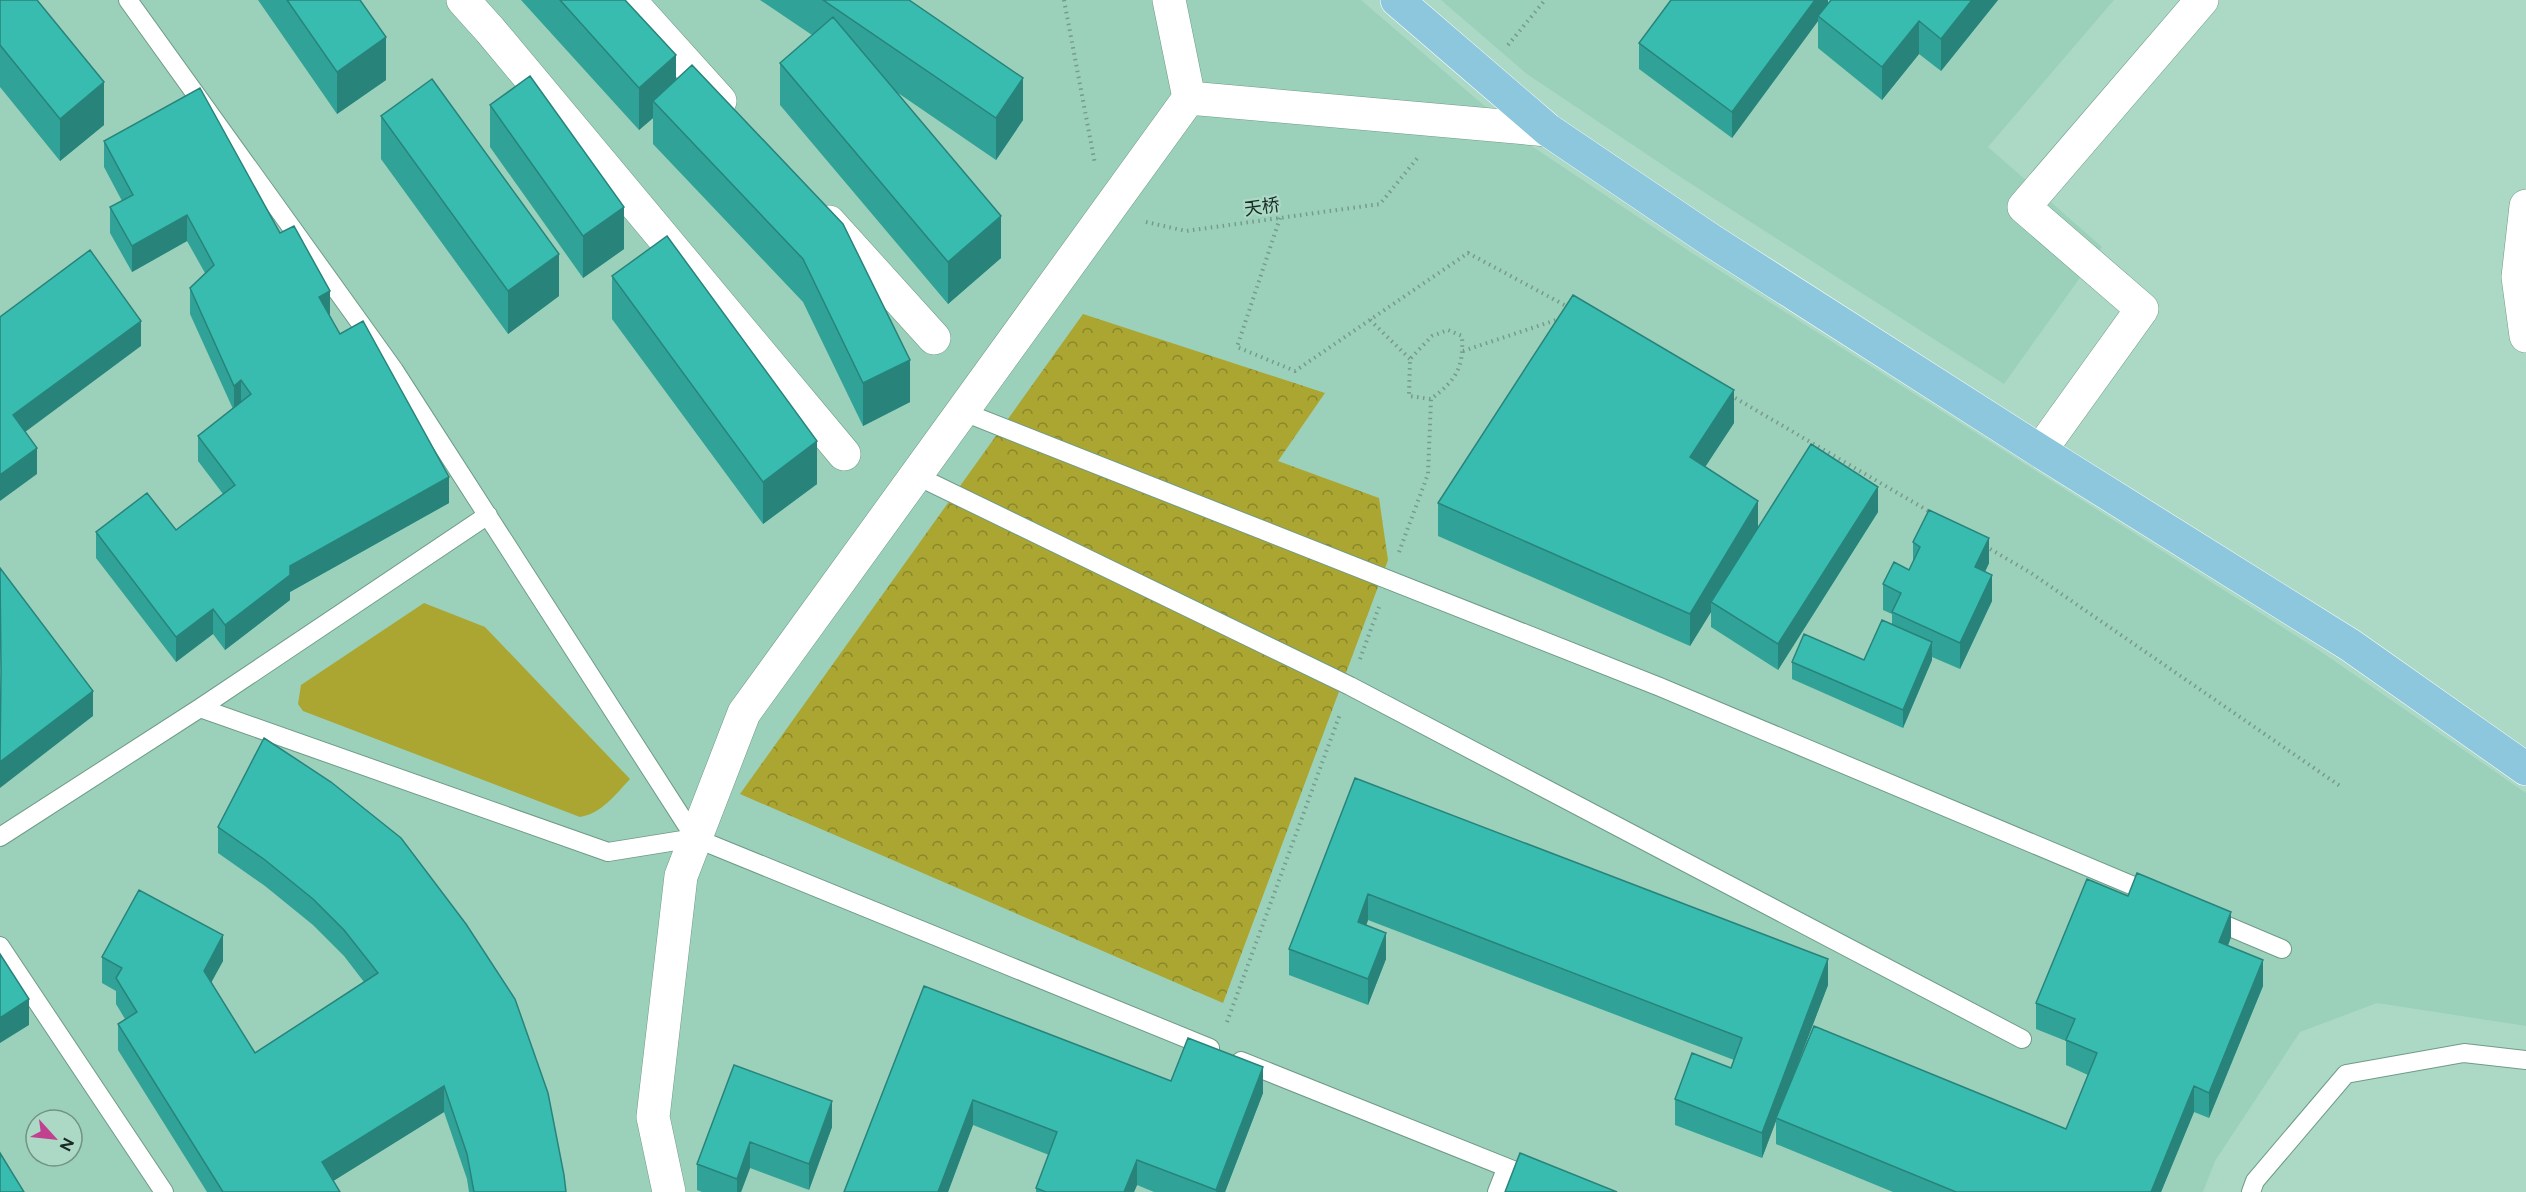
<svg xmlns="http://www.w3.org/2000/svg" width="2526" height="1192" font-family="Figtree,'Noto Sans SC',sans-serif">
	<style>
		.built { fill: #9bd1ba; fill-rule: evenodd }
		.green { fill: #aba532 }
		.forest { fill: url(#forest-crowns) }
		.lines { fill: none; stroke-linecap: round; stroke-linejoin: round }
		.service-casing { stroke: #6f9b88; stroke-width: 20 }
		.minor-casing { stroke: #6f9b88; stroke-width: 34 }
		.tertiary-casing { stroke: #6f9b88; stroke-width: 34 }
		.primary-casing { stroke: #fff; stroke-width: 34 }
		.path { stroke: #779a8b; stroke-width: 4; stroke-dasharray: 1.5 4.5; stroke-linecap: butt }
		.service { stroke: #fff; stroke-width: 18 }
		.minor { stroke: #fff; stroke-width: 33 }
		.tertiary { stroke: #fff; stroke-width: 33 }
		.primary { stroke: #8cc7dd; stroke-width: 33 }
		.wall { fill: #31a297 }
		.shaded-wall { fill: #28847b }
		.building { fill: #39bcb0; stroke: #28847b; stroke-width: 1.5 }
		.labels { text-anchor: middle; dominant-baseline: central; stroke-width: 4.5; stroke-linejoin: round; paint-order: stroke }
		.street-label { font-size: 18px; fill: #182a23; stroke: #acd9c5 }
	</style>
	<defs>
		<pattern id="forest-crowns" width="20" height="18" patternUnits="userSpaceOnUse" patternTransform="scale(1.5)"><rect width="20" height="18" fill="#aba532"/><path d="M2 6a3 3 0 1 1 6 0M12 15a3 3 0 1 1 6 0" fill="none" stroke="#8a872a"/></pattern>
	</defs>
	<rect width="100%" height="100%" fill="#acd9c5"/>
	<path class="built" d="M0,0H1361L1530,145L1692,253L2320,651L2526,793V1026L2377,1003L2300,1032L2215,1161L2203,1192H0ZM36,1120H72V1156H36Z
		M1441,0H2114L1988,147L2102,247L2004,384L1685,180L1527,74Z"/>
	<path class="green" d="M424,603L485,627L630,779C615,795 602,813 580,817L303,711L298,704L301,685Z"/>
	<path class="forest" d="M1083,314L1325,393L1278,461L1379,498L1388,560L1223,1003L740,794Z"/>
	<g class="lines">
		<defs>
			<path id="service" d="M128,0L394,370L695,838
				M961,411L1660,687L2155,895
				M915,475L1350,686L2022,1039
				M200,708L608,852L695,838L1210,1048
				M0,837L200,708L488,515
				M2211,919L2282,949
				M0,946L164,1192
				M1241,1061L1568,1192
				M1497,1192L1506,1169
				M2251,1192L2255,1181L2346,1074L2464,1053L2526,1060"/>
			<path id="minor" d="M463,0L490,30L844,454
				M629,0L720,101
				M2526,206L2518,277L2526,336
				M829,222L934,338
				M2040,451L2142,309L2024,207L2202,0"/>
			<path id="tertiary" d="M1189,98L1548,130
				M669,1192L653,1117L681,876L744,713L1189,98L1169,0"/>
			<path id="primary" d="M1397,0L1548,130L1712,241L2040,451L2350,645L2526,769"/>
		</defs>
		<use href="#service" class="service-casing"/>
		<use href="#minor" class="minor-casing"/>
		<use href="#tertiary" class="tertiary-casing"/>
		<use href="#primary" class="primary-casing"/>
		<path class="path" d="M1064,0L1095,164
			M1508,45L1545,0
			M1280,218L1237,347L1295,371L1468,253L1570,308
			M1146,222L1186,231L1380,204L1419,156
			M1370,320L1410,359
			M1463,351L1562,318
			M1730,395L1930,512
			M1985,546L2031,573L2340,786
			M1399,552L1428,474L1431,399C1456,380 1464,368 1462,336L1448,330L1432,336L1410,359L1409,396L1431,399
			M1360,659L1379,607
			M1227,1022L1340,714"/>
		<use href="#service" class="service"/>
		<use href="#minor" class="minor"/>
		<use href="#tertiary" class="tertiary"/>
		<use href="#primary" class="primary"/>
	</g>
	<path class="wall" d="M0,0L104,125L60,161L0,87Z
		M258,0H360L386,80L337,114Z
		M521,0H625L676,80L910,402L863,426L803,302L653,144V118L639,130Z
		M760,0H909L1023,120L996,160L898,93L1001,258L948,304L780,105V63L812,35Z
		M1828,0V3L1998,0L1941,71L1919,54L1882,100L1818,48V21L1732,138L1639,69V43Z
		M490,105L624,249L583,278L490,147Z
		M381,116L559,296L508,334L381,159Z
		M104,141L280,233L340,334L449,503L290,592V600L225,650L213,634L176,662L96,558V532L176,530L223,494L198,461V436L233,409L190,314V288L205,273L187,241L132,272L110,233V207L122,201L104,167Z
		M612,276L817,484L763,524L612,319Z
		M1734,423L1705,467L1758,527L1878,512L1778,670L1711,627V612L1690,646L1438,536V503Z
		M1913,542L1989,563L1985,572L1992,601L1960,669L1932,657V660L1903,728L1792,679V662L1864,660L1892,624V614L1883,610V584L1909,570L1913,562Z
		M264,738L566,1192H469L467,1179L444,1112L333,1181L340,1192H207L118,1050V1024L125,1019L116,1004V991L102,983V957L223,961L211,982L255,1053L364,982L344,956L313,925L265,886L218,853V827Z
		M1355,778L1828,985L1793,1076L2066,1129L2088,1075L2066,1065V1041L2036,1029V1003L2231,937L2228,946L2263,986L2209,1118L2194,1112L2161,1192H1893L1776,1144V1121L1762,1158L1675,1125V1099L1731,1068L1734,1060L1368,920L1366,926L1386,959L1368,1005L1289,975V949Z
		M924,986L1171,1081L1263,1093L1225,1192H1154L1137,1185L1134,1192H1036V1188L1049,1155L973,1125L948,1192H844Z
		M734,1065L832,1127L809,1190L750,1168L741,1192H702L697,1190V1164Z"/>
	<path class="shaded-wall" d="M1815,0H1828V8L1818,16V21L1732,138V112Z
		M1972,0H1998L1941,71V39Z
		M1919,21V54L1882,100V67Z
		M386,37V80L337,114V72Z
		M676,55V98L653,101V118L639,130V88Z
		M1023,78V120L996,160V118Z
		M104,82V125L60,161V119Z
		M624,207V249L583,278V236Z
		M187,215V241L132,272V246Z
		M1001,216V258L948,304V262Z
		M559,254V296L508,334V291Z
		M330,291V317L319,297Z
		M141,321V346L13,441V415Z
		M910,360V402L863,426V383Z
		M241,380V406L234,411V386Z
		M1734,390V423L1690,490V457Z
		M817,441V484L763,524V482Z
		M37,448V474L0,501V475Z
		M449,477V503L290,592V600L225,650V625L290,566Z
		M1878,487V512L1778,670V644Z
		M1758,501V533L1711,602V612L1690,646V614Z
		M1989,538V563L1975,593V567Z
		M1992,575V601L1960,669V643Z
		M213,609V634L176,662V637Z
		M1932,642V660L1903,728V710Z
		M93,691V716L0,788V762Z
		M1368,894V920L1358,948V922Z
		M2231,912V937L2219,968V942Z
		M1386,933V959L1368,1005V979Z
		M223,935V961L204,996V971Z
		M1828,959V985L1777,1119L1776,1118V1121L1762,1158V1133Z
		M2263,960V986L2209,1118V1093Z
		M29,999V1025L0,1043V1018Z
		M1263,1067V1093L1225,1192H1216Z
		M444,1086V1112L322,1188V1162Z
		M2194,1086V1112L2161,1192H2151Z
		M973,1100V1125L948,1192H938Z
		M832,1101V1127L809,1190V1164Z
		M750,1142V1168L741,1192H737V1179Z
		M1137,1160V1185L1134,1192H1124Z"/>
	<path class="building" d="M0,0H37L104,82L60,119L0,45Z
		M287,0H360L386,37L337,72Z
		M560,0H625L676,55L639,88Z
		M823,0H909L1023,78L996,118Z
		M1671,0H1815L1732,112L1639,43Z
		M1831,0H1972L1941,39L1919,21L1882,67L1818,16Z
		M833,17L1001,216L948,262L780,63Z
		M692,65L843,224L910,360L863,383L803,259L653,101Z
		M530,76L624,207L583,236L490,105Z
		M432,79L559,254L508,291L381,116Z
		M200,88L280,233L294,226L330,291L319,297L340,334L363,321L449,477L290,566V575L225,625L213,609L176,637L96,532L147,493L176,530L235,485L198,436L251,394L241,380L234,386L190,288L214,265L187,215L132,246L110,207L133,195L104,141Z
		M667,236L817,441L763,482L612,276Z
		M90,250L141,321L13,415L37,448L0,475V317Z
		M1573,295L1734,390L1690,457L1758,501L1690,614L1438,503Z
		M1811,444L1878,487L1778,644L1711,602Z
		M1929,510L1989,538L1975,567L1992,575L1960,643L1892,612L1901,593L1883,584L1894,562L1909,570L1920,547L1913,542Z
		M0,568L93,691L0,762L1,671Z
		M1882,620L1932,642L1903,710L1792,662L1804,634L1864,660Z
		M264,738L331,782L401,838L466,924L515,999L548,1093L564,1175L566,1192H474L467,1154L444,1086L322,1162L340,1192H223L118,1024L137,1012L116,978L122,968L102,957L139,890L223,935L204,971L255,1053L378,973L344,930L313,899L265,860L218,827Z
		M1355,778L1828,959L1762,1133L1675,1099L1692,1053L1731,1068L1742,1038L1368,894L1358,922L1386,933L1368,979L1289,949Z
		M2137,873L2231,912L2219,942L2263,960L2209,1093L2194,1086L2151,1192H1956L1776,1118L1814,1026L2066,1129L2097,1053L2066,1040L2075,1019L2036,1003L2087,879L2128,896Z
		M0,954L29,999L0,1018Z
		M924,986L1171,1081L1188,1038L1263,1067L1216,1190L1137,1160L1124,1192H1046L1036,1188L1057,1132L973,1100L938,1192H844Z
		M734,1065L832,1101L809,1164L750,1142L737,1179L697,1164Z
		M0,1153L24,1192H0Z
		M1520,1153L1617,1192H1505Z"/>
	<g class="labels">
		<g class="street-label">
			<text transform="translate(1262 207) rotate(-8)">天桥</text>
		</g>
	</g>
	<g transform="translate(54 1138) rotate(117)"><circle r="28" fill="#acd9c5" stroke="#719384" stroke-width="1.5"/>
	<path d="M0-4.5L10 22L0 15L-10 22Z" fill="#bf418f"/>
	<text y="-9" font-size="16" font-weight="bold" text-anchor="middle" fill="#182a23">N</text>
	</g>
</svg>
